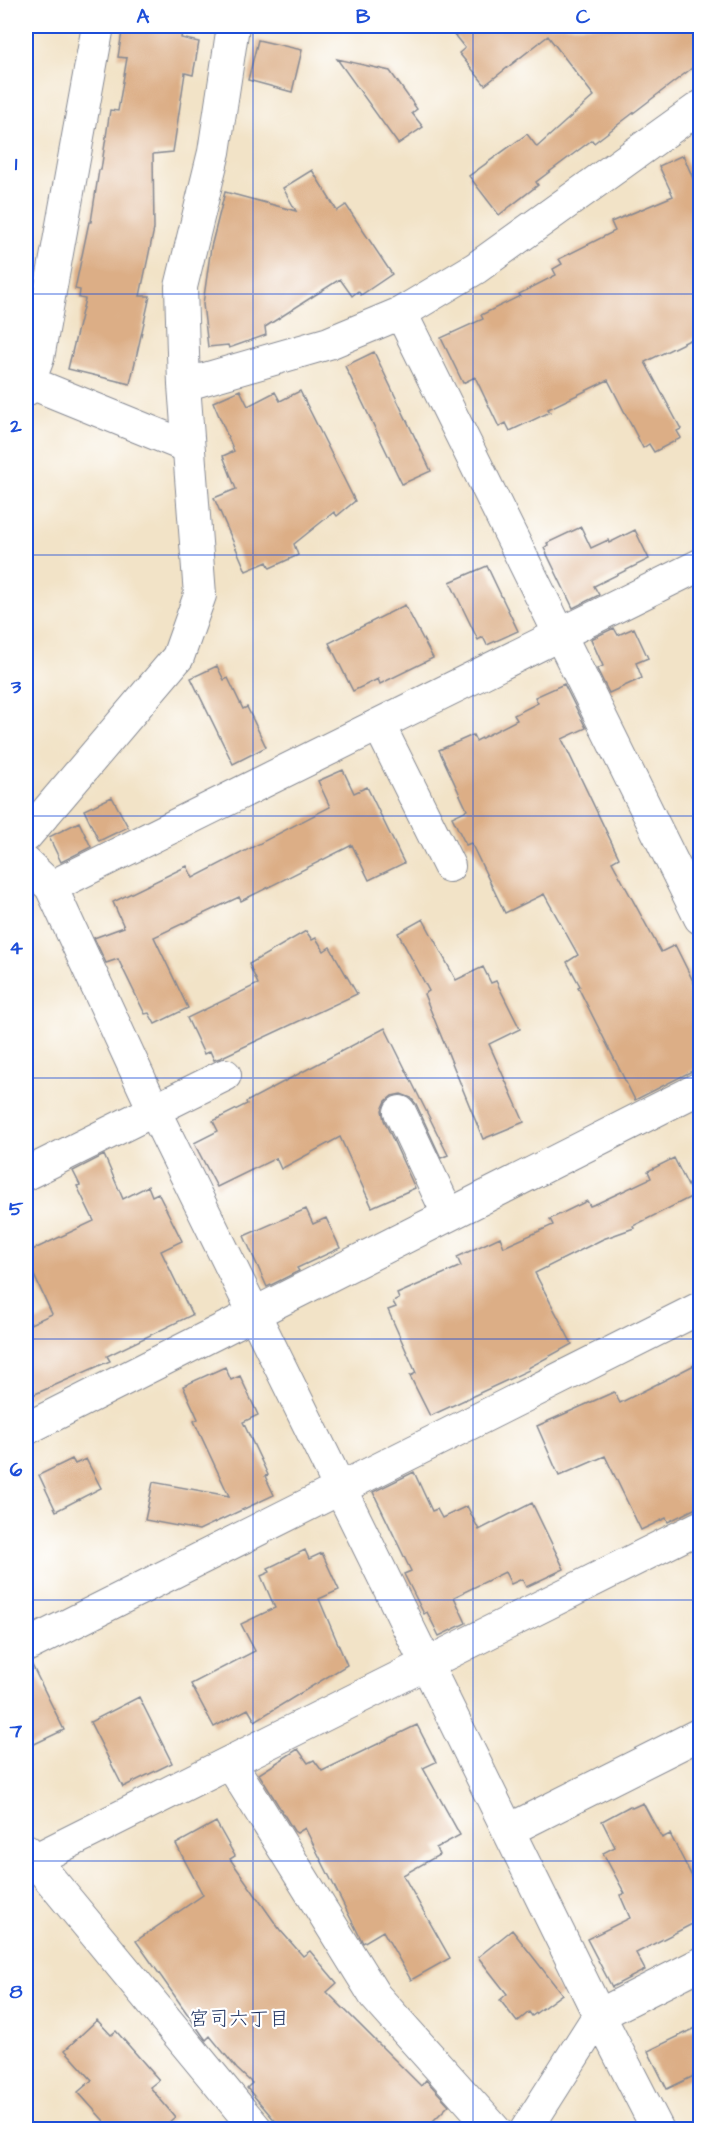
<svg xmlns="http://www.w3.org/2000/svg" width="726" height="2155" font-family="'Architects Daughter','Klee One',sans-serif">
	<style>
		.building { fill: #dcae86 }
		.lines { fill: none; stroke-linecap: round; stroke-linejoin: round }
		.street-casing { stroke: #868992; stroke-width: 34 }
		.street { stroke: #fff; stroke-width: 32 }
		.grid { fill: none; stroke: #1d4ed8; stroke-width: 1.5; stroke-opacity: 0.55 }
		.labels { text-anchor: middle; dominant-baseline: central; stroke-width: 4.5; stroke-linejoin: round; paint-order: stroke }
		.neighbourhood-label { font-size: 20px; fill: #1b2f5e; stroke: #fff }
		.neatline { fill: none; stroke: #1d4ed8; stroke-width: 2 }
		.grid-label { font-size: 20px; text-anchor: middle; font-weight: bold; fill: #1d4ed8 }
	</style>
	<rect width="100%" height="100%" fill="#fff"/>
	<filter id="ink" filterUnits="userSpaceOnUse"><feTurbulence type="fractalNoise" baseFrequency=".0167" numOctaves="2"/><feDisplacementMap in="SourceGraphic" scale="12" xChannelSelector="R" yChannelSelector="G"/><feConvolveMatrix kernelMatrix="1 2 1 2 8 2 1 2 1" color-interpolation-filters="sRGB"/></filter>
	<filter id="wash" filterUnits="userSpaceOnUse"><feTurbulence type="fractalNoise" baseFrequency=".008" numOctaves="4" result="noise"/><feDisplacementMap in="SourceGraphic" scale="24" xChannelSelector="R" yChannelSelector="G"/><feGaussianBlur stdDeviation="1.35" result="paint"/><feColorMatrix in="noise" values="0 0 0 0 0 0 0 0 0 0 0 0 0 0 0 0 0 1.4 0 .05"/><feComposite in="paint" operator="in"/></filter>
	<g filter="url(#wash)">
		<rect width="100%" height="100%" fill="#f2e3c7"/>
		<g id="blocks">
			<path class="building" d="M123,26H183L181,38L199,42L193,75L185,73L173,152L153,154L154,229L140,296H150L130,384L68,369L85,299L79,298L80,290L75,289L89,222H91L99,170H101L110,110L118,111L127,58L118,57Z
				M447,26H700V62L594,143L592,140L536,182L538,185L499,215L469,176L527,134L537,147L594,96L548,36L485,85L459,53L465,48Z
				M258,40L302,50L292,92L248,80Z
				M337,59L390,71L417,109L412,113L423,127L398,144Z
				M683,155L696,185L700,184V335L645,362L681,429L677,431L681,438L654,452L649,444L643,448L608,380L548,409L550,412L510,431L506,423L499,427L475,377L463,383L441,338L483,319L481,315L520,296L519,294L556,275L553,269L562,264L559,259L615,231L611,222L673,196L659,166Z
				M312,170L337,211L346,205L392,274L361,295L358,291L352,296L340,279L265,327L266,335L229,348L228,345L208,347L203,304L211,247L225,192L296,211L283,188Z
				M374,352L431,471L402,484L345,366Z
				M240,390L248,406L275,392L280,401L300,391L355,501L337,516L334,512L294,544L298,555L270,568L267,562L246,571L214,498L236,489L223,456L234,451L213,402Z
				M581,527L591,548L608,540L609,543L635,530L649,559L594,586L599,595L573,608L544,548L548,545L547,543Z
				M487,566L518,631L487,645L483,637L478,640L450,582Z
				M405,605L433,658L380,684L378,679L353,691L329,643Z
				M614,628L618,635L634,628L648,658L636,663L642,678L609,693L597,669L603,666L591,639Z
				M217,666L224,680L228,678L243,709L247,707L266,747L233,764L191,678Z
				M564,684L586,728L562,739L619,858L612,862L661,952L675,945L700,995V1067L635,1100L578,987L580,986L567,962L578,955L544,894L505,913L471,843L466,845L452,817L467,810L439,750L473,735L476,741L517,720L514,715L538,703L535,697Z
				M343,770L354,793L367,787L404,863L369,880L352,845L241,901L239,897L154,937L188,1008L155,1024L149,1013L145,1014L118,959L106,963L94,938L124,927L113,902L187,866L193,878L330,807L318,781Z
				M112,797L128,827L99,841L84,810Z
				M79,822L91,847L61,862L49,837Z
				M423,919L456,980L483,967L491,983L496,981L520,1029L489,1044L524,1122L483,1139L424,994L429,991L398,933Z
				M306,931L312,940L316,938L324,951L330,947L357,994L220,1058L214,1060L210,1051L204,1054L187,1018L258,984L249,964Z
				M385,1028L448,1155L441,1158L416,1104L411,1098L401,1094L392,1096L386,1101L382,1110L384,1120L415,1188L372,1207L340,1137L281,1169L276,1158L217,1187L194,1143L218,1131L213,1121L247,1104L246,1102Z
				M104,1155L123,1199L148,1186L152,1196L158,1193L182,1241L161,1251L192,1315L107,1356L110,1361L26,1398V1326L52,1314L26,1258V1253L94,1221L77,1186L80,1185L73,1171Z
				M674,1158L693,1196L633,1226L634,1228L603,1239L535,1273L572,1344L528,1368L529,1370L430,1416L410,1376L416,1373L388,1310L396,1307L393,1302L399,1299L397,1294L461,1266L457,1257L500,1237L504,1247L553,1225L550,1219L587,1201L590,1206L598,1203L651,1178L648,1171Z
				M306,1209L313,1224L326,1218L340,1248L297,1268L299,1271L267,1287L244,1236Z
				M700,1362V1506L668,1522L666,1518L641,1530L605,1456L559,1476L537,1426L614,1392L620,1403Z
				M225,1367L231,1380L240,1376L258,1415L243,1422L268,1475L265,1476L274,1495L199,1530L145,1520L153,1482L229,1496L194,1421L198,1419L183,1386Z
				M72,1459L75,1464L86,1459L101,1488L56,1511L39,1475Z
				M414,1472L432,1511L437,1509L442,1518L467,1506L479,1530L532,1503L564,1569L526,1587L522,1579L511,1584L505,1572L454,1597L466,1623L439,1636L427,1612L424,1614L404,1574L411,1571L373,1492Z
				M305,1550L309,1559L322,1553L339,1590L319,1599L347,1665L255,1721L248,1709L214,1727L191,1684L255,1651L241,1624L275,1608L261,1576L270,1572L268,1568Z
				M31,1663L64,1730L26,1748V1664Z
				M139,1697L172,1763L123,1787L90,1722Z
				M417,1725L436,1762L423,1768L460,1835L436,1848L439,1855L403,1875L450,1958L411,1980L383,1931L363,1943L305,1828L297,1833L294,1831L259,1774L298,1749L308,1763L314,1760L322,1771Z
				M643,1803L662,1838L670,1834L700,1892V1920L636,1953L645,1970L612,1987L587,1939L630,1918L620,1895L625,1894L603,1853L615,1847L602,1821L630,1806L632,1808Z
				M216,1822L235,1856L230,1859L280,1930L303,1956L310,1951L337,1983L327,1992L421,2086L426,2080L449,2105L424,2130H283L247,2088L252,2083L237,2069L210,2036L206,2040L203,2036L136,1941L203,1895L176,1844Z
				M512,1930L562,1994L532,2016L529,2012L517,2022L500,2000L507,1994L478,1957Z
				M97,2020L111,2035L116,2031L159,2080L150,2087L175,2117L160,2130H112L78,2092L92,2080L65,2050Z
				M700,2026V2073L667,2089L648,2051Z"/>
		</g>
	</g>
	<g filter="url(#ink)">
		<use href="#blocks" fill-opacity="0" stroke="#868992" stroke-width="1.5"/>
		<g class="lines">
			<defs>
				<path id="street" d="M401,313L700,918
					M26,381L188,447
					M184,385L329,343L401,313L476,268L700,107
					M26,390L38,358L98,26
					M379,725L449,866
					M26,836L178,657L200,595L184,385L181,287L214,152L233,26
					M26,863L51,887L154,1110L599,2015L658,2130
					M51,887L700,565
					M400,1112L448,1214
					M26,1174L225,1075
					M26,1429L700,1088
					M26,1646L700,1308
					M230,1762L375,1996L495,2130
					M509,1830L700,1734
					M26,1850L257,2130
					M26,1864L700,1527
					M526,2130L599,2015L700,1964"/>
			</defs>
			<use href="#street" class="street-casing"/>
			<use href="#street" class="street"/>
		</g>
	</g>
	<path class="grid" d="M253,26V2130M473,26V2130M26,294H700M26,555H700M26,816H700M26,1078H700M26,1339H700M26,1600H700M26,1861H700"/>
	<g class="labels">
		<g class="neighbourhood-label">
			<text x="239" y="2019">宮司六丁目</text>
		</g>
	</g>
	<rect width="726" height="2155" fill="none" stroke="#fff" stroke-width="66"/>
	<rect x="33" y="33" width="660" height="2089" class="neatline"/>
	<g class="grid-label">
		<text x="143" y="23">A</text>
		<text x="363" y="23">B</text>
		<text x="583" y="23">C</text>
		<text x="16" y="170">1</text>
		<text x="16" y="432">2</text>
		<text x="16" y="693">3</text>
		<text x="16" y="954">4</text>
		<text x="16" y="1215">5</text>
		<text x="16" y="1476">6</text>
		<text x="16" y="1737">7</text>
		<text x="16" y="1998">8</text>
	</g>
</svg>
